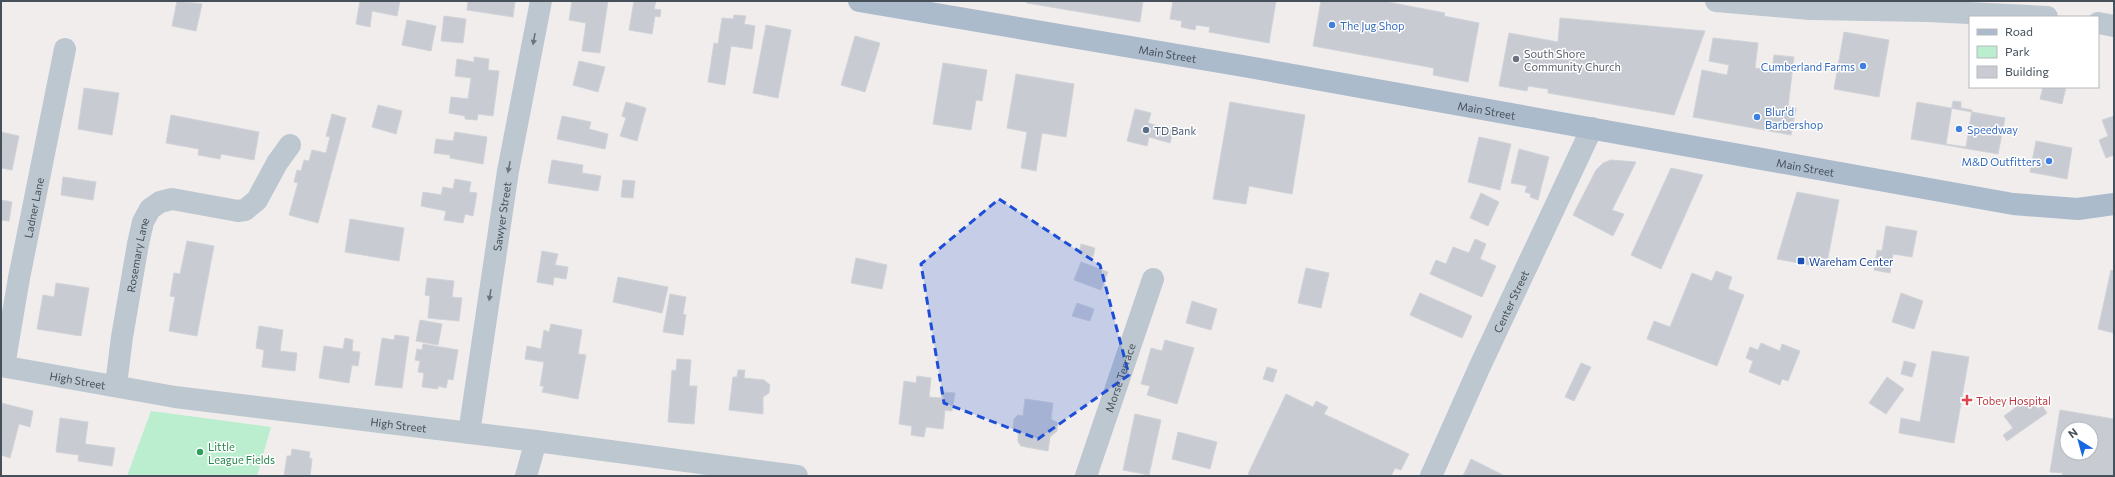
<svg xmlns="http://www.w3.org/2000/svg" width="2115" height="477" font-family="Commissioner,sans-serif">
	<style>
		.green { fill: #baeecf }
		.building { fill: #c9cbd3; stroke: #d0d3d8; fill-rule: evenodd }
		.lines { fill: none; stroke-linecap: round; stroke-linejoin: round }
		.street { stroke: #bdc7cf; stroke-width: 22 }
		.primary { stroke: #acbbcc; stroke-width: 22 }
		.oneway { fill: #69747d }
		.marked { fill: #1d4ed8; fill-opacity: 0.2; stroke: #1d4ed8; stroke-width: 3; stroke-dasharray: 8 5; stroke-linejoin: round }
		.shop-dot { fill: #3f7fe0; stroke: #fff; stroke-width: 1.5 }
		.worship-dot { fill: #6b7280; stroke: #fff; stroke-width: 1.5 }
		.service-dot { fill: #5c6f8a; stroke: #fff; stroke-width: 1.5 }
		.transit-dot { fill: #1a4fb4; stroke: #fff; stroke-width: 1.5 }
		.health-dot { fill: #e0444e; stroke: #fff; stroke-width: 1.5 }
		.leisure-dot { fill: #2e9e5b; stroke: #fff; stroke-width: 1.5 }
		.labels { text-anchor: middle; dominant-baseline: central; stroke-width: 3; stroke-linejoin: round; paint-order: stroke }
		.shop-label { font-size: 11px; fill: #366cbe; stroke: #fff; text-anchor: start }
		.worship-label { font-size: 11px; fill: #5b616d; stroke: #fff; text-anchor: start }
		.street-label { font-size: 11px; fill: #45505a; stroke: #fff }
		.service-label { font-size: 11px; fill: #4e5e75; stroke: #fff; text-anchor: start }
		.transit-label { font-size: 11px; fill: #164399; stroke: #fff; text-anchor: start }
		.health-label { font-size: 11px; fill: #be3a42; stroke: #fff; text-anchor: start }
		.leisure-label { font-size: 11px; fill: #27864d; stroke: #fff; text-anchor: start }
	</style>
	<rect width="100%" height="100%" fill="#f0edec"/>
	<path class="green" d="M151,411L271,427L257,476H127Z"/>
	<path class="building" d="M177,1L202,4L196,31L172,26Z
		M360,1H400L397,16L372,11L370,27L356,24Z
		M468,1H515L513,17L467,10Z
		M572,1H608L600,53L582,51L586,23L569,20Z
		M634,1H656L654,9L661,10L660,17L655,16L652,34L629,30Z
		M1027,1H1143L1140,22L1027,3Z
		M1173,1H1276L1269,43L1209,32L1210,27L1196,25L1195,30L1181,27L1182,21L1170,19Z
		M1321,1H1383L1445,13L1444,16L1479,23L1468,82L1433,75L1434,68L1313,46Z
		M734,15L746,16L744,24L755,26L752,49L731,46L725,85L708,82L714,43L718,44L722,18L733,19Z
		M444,16L466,19L463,43L441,41Z
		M1560,18L1705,31L1674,115L1548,93V89L1528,86L1527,91L1499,86L1509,33L1558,42Z
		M407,20L436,26L431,51L402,45Z
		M766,25L791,30L778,98L753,93Z
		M1844,32L1889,40L1879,97L1834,89Z
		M855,36L880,43L865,92L841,85Z
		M1713,38L1758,43L1755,68L1772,70L1774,55L1794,57L1788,107L1796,108L1791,135L1693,117L1702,70L1727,75L1729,65L1709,61Z
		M474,57L489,59L488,70L499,71L493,116L478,114L477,120L465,119V116L449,113L451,97L468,99L471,78L455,76L457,59L474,62Z
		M579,61L605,67L598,92L573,85Z
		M943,63L987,70L982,101L976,100L971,130L933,124Z
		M1016,74L1074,84L1066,137L1042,133L1036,171L1021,168L1027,132L1007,128Z
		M2043,87H2066L2062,104L2040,99Z
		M84,88L119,93L112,135L78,129Z
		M1953,101L1961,102V108L1972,110L1966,147L1946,144Z
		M626,102L646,108L637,141L620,136L626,118L622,116Z
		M1230,102L1305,115L1292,194L1249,186L1246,204L1213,199Z
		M1917,102L2005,118L1998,154L1911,139Z
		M378,105L402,111L396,134L372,127Z
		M1135,109L1151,113L1148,123L1173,130L1170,143L1149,137L1147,146L1127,141Z
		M332,114L346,118L318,223L289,215L298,183L294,182L297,170L301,171L304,160L309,161L312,150L326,153L330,137L326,136Z
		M171,115L259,132L254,160L221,154L220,159L198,155L199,149L166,143Z
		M562,116L591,122L589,129L608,134L605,149L557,139Z
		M2114,116V155L2106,158L2099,140L2108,136L2102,120Z
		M1,132L19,136L12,170L1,168Z
		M455,132L487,137L483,164L450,158V155L434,153L436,139L453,141Z
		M1479,137L1511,144L1500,190L1468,182Z
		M2036,141L2072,148L2067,179L2030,172Z
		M1519,149L1549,157L1538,200L1530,197L1531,194L1525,192L1527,186L1511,183Z
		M552,160L583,165L582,173L601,176L598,191L548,183Z
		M1611,160L1636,162L1612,210L1624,214L1613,236L1573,215L1596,170L1603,163Z
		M1671,168L1703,175L1661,269L1631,255Z
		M63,177L96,182L93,200L61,195Z
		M455,179L471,182L469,192L477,193L473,216L465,214L463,223L444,220L446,211L421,206L423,192L441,195L443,187L453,189Z
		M623,180L635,181L633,198L621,197Z
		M1797,192L1839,200L1826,268L1777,259Z
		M1481,193L1499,202L1488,226L1470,218Z
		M1,200L12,202L9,221L1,220Z
		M350,219L404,228L399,261L345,252Z
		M1886,226L1917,231L1912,257L1893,254L1890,273L1874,270L1877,250L1882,251Z
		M1475,239L1486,244L1480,259L1496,266L1482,297L1430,274L1436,260L1446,264L1453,247L1469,253Z
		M187,241L214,246L197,336L169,331L175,297L170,296L174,273L180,274Z
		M1081,244L1095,248L1093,257L1079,253Z
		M542,251L558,254L555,265L568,267L566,279L554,277L553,285L537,282Z
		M856,258L887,265L882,289L851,283Z
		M1081,262L1108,272L1101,290L1074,280Z
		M1306,268L1329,273L1321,308L1298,303Z
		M2111,270L2114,271V333L2098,329Z
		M1716,271L1732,277L1728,289L1744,295L1717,366L1647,339L1654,321L1670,327L1692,273L1712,281Z
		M618,277L668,287L662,313L613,302Z
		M427,278L454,281L452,297L462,298L459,321L428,318L430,296L425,295Z
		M56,283L89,288L81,336L37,329L43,295L54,297Z
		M1420,293L1472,316L1462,338L1410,315Z
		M1901,293L1923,301L1914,329L1892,322Z
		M670,294L686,297L683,314L686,315L683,335L663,332Z
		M1192,301L1217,309L1211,330L1186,323Z
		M1077,303L1094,309L1090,321L1072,316Z
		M420,320L442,324L438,345L416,341Z
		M551,324L582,330L578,354L586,355L578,399L542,392L544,386H540L544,362L525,359L527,346L541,349L544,330L549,332Z
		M259,326L283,330L280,351L297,353L295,371L262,367L264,350L256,348Z
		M395,335L409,337L402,388L375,385L382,338L394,340Z
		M345,338L353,340L352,351L360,352L358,366L352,365L349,383L319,378L324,346L343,349Z
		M1165,340L1194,348L1177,404L1147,395L1150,386L1141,384L1151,348L1162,351Z
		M1761,343L1780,351L1782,344L1800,351L1788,381L1782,379L1780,385L1749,372L1753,361L1746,358L1750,347L1758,350Z
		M423,344L458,350L453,380L448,379L446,388L438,386V389L422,387L424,373L418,372L420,361L415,360L417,349L422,350Z
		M1932,351L1969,357L1954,443L1899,433L1901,418L1920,422Z
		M677,359L691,360L689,386H697L694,424L668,422L672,370L676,371Z
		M1904,361L1916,364L1912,377L1901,374Z
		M1581,363L1591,367L1574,401L1565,397Z
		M1267,367L1277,370L1273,382L1263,379Z
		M738,370H745L744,378L764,380L770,385L769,393L763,397V414L729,410L733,377H737Z
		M917,376L931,378L929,397L941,398L942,392L955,393L952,411L945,410L943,429L926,427L924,437L911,435L912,426L899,424L904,381L916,383Z
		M1887,377L1904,389L1886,414L1869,403Z
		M1286,394L1313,407L1316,401L1328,407L1324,414L1409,454L1401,470L1395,468L1391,476H1251L1248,474Z
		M2030,397L2038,409L2042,406L2047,413L2007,441L2003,435L2013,428L2004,416Z
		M1025,399L1053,403L1051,419L1058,423L1057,431L1050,437L1048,451L1021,446L1018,442V434L1013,428L1014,419L1018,415L1023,416Z
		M1,403L33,411L30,427L19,424L10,458L1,455Z
		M2060,410L2114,419V476H2062L2063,473L2050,472ZM2067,429H2091V453H2067Z
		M1135,414L1161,420L1149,475L1123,470Z
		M60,418L88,422L85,444L115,448L112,466L78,461L79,455L56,452Z
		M1178,432L1217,442L1210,469L1172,459Z
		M292,449L310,452L309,458L312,459L310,476H284L287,456H291Z
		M1471,459L1505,476H1463Z"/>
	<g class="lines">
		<g class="street">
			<path d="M1716,1L1810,9L1928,11L2047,17"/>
			<path d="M2098,23L2114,26"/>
			<path id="s1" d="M1,366L175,397L536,441L797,476"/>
			<path id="s2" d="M4,366L19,278L65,49"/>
			<path id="s3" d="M116,385L122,337L138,244L143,222L150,209L160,202L172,199L238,211L245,210L257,200L277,163L290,145"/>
			<path id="s4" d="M469,433L508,171L541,1"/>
			<path d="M526,476L536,441"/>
			<path id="s5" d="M1086,476L1153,279"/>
			<path id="s6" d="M1431,476L1480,366L1592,128"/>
		</g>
		<path class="primary" id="s7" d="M859,1L1243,66L2013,204L2078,209L2114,204"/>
	</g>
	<defs><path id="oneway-solid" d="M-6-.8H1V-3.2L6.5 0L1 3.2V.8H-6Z"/></defs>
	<g class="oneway">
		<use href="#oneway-solid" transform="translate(534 39) rotate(100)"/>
		<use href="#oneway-solid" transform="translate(509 167) rotate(101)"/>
		<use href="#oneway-solid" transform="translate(490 295) rotate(99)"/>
	</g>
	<path class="marked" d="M999,199L1100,265L1129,375L1038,439L944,403L921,264Z"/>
	<g class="shop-dot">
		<circle cx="1332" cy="25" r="4"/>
		<circle cx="1863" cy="66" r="4"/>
		<circle cx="1757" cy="117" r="4"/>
		<circle cx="1959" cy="129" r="4"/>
		<circle cx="2049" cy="161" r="4"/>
	</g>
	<circle class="worship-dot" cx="1516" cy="59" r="4"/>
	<circle class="service-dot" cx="1146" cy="130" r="4"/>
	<rect class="transit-dot" x="1797" y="257" width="8" height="8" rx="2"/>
	<path class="health-dot" d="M1965 394h4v4h4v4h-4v4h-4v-4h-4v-4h4z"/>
	<circle class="leisure-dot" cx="200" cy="452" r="4"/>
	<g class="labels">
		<g class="shop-label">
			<text x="1340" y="25">The Jug Shop</text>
			<text x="1855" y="66" text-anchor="end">Cumberland Farms</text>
			<text x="1765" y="111">Blur'd<tspan x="1765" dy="13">Barbershop</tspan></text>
			<text x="1967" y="129">Speedway</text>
			<text x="2041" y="161" text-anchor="end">M&amp;D Outfitters</text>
		</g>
		<g class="worship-label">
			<text x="1524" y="53">South Shore<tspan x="1524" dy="13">Community Church</tspan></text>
		</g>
		<g class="street-label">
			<text stroke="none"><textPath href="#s7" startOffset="313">Main Street</textPath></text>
			<text stroke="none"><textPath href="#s7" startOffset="637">Main Street</textPath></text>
			<text stroke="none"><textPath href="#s7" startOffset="961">Main Street</textPath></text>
			<text stroke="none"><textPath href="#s2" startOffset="161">Ladner Lane</textPath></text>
			<text stroke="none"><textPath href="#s4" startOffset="219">Sawyer Street</textPath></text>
			<text stroke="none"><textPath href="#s3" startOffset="132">Rosemary Lane</textPath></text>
			<text stroke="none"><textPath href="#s6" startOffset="192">Center Street</textPath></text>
			<text stroke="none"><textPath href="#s5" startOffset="104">Morse Terrace</textPath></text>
			<text stroke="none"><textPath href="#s1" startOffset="78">High Street</textPath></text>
			<text stroke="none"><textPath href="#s1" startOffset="402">High Street</textPath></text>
		</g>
		<g class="service-label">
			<text x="1154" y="130">TD Bank</text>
		</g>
		<g class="transit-label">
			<text x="1809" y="261">Wareham Center</text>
		</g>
		<g class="health-label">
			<text x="1976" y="400">Tobey Hospital</text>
		</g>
		<g class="leisure-label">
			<text x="208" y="446">Little<tspan x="208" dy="13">League Fields</tspan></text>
		</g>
	</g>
	<rect width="2115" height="477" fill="none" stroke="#45505a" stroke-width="4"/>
	<rect x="1969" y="16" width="130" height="72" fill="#ffffff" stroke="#b5b9bd"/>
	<rect x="1977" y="29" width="20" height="6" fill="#acbbcc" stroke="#b5b9bd"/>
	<text x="2005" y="36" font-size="12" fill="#45505a">Road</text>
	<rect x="1977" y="46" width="20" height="12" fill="#baeecf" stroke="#b5b9bd"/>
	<text x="2005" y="56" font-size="12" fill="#45505a">Park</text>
	<rect x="1977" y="66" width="20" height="12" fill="#c9cbd3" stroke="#b5b9bd"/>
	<text x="2005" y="76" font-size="12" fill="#45505a">Building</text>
	<g transform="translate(2079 441) rotate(323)"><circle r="19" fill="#ffffff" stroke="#b5b9bd"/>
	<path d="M0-3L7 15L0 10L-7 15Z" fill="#1869de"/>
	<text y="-6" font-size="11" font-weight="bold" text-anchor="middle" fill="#45505a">N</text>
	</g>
</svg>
